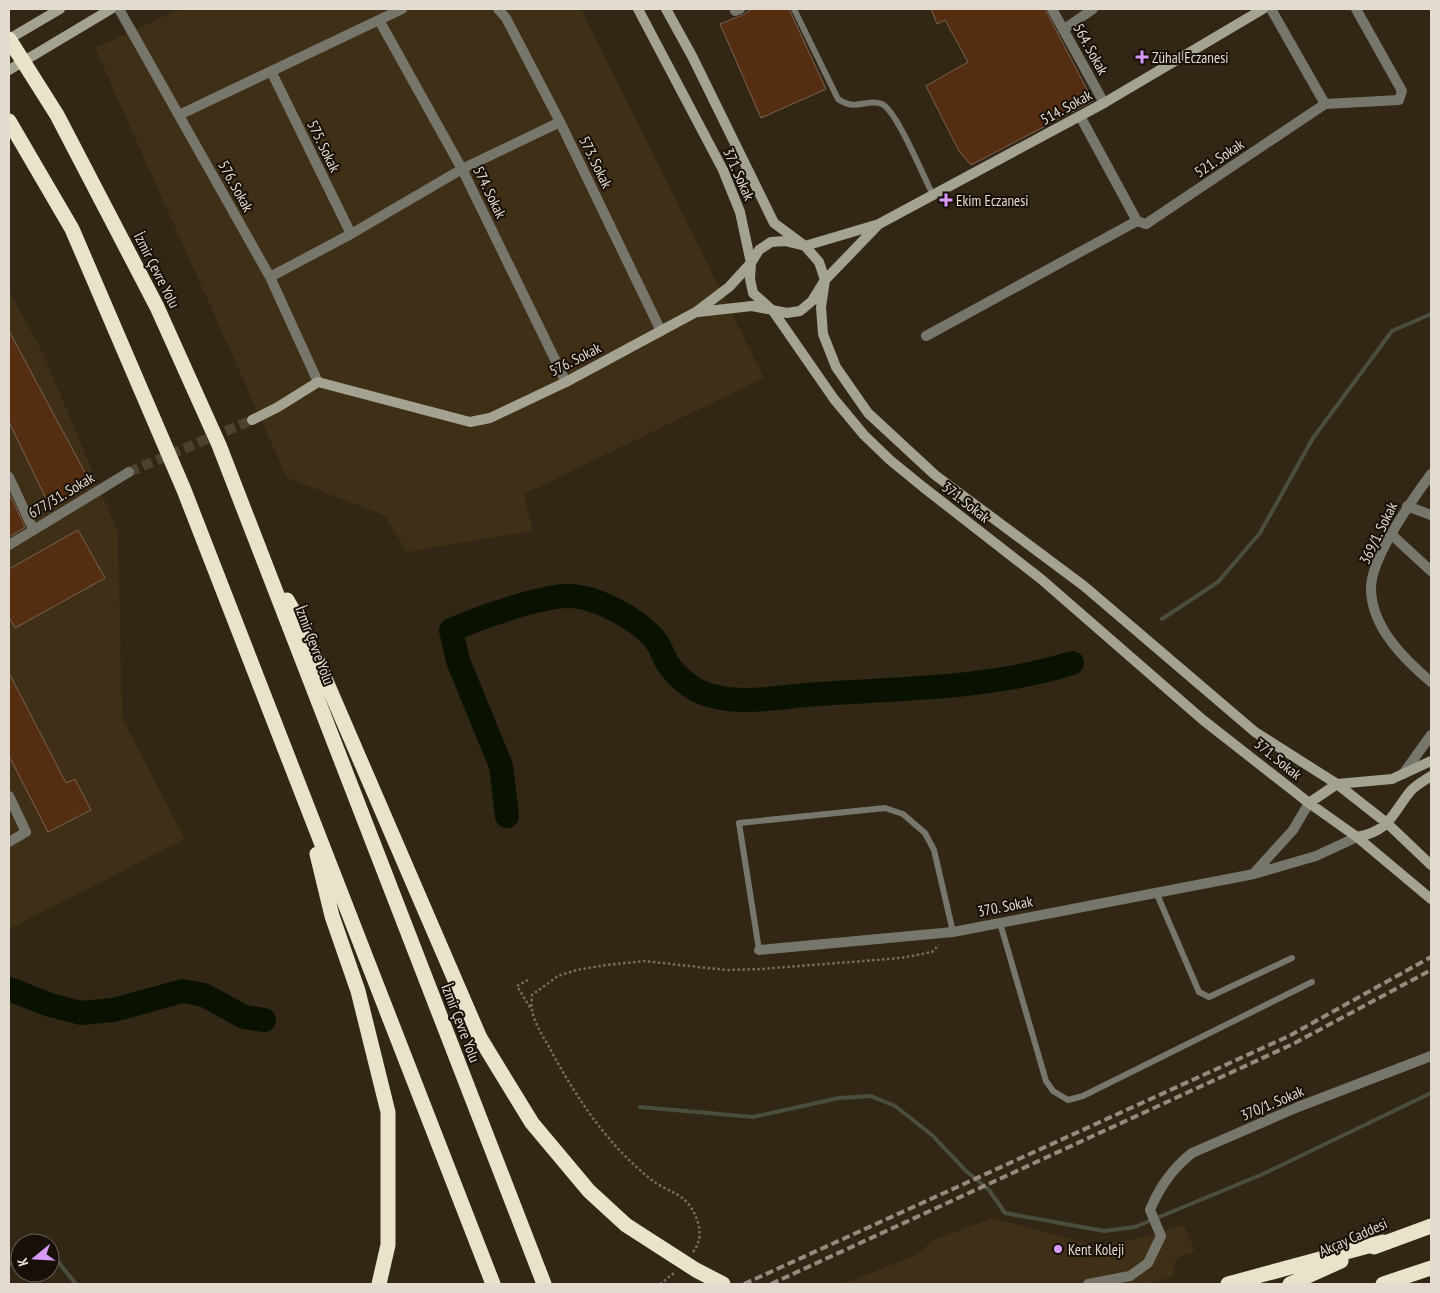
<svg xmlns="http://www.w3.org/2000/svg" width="1440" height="1293" font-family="'PT Sans Narrow',sans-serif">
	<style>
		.built { fill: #3f2f16 }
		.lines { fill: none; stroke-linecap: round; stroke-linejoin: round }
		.stream { stroke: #4a4e3e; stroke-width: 4 }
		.river { stroke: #091200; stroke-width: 24 }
		.building { fill: #552d10; stroke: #796356 }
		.secondary-tunnel { stroke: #4d4130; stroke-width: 10; stroke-dasharray: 10 5; stroke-linecap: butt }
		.path { stroke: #776d5e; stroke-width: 2.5; stroke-dasharray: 2.5 2.5; stroke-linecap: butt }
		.lane { stroke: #77766c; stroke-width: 6 }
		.street { stroke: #77766c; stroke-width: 10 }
		.secondary { stroke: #a4a392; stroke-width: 10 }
		.highway { stroke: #e7e4ca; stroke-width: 15 }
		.rail { stroke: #958b7d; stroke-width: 4; stroke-dasharray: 8 4; stroke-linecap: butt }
		.poi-dot { fill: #d99af7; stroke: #161008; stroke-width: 2 }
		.labels { text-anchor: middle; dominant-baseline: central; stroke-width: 4; stroke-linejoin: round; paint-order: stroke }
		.street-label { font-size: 15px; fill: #e3dbd0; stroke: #161008 }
		.poi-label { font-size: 15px; fill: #e3dbd0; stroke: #161008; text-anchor: start }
	</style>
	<rect width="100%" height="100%" fill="#322614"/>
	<path class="built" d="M180,9H581L764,378L524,494L533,531L407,552L384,515L287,478L95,48Z
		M9,291L43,353L118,532L122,718L185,839L9,929Z
		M992,1218L1098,1246L1144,1237L1184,1225L1195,1251L1180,1256L1173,1265L1174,1276L1148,1284H842L914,1256L934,1240Z"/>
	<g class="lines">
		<path class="stream" d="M1162,619L1218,582L1260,533L1313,438L1392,331L1431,314
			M640,1107L753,1117L839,1098L871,1096L895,1106L932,1135L966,1171L989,1190L1005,1213L1104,1231L1135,1227L1263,1174L1431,1093
			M50,1258H55L76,1284
			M9,1264L20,1263"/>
		<path class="river" d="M507,816L501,766L458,661L451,630C479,618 537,597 567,596C594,595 639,619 656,641C661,648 663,656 668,664C678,678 693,691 709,695C744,706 783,696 818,694C904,688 989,689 1072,663
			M9,989L50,1005L81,1013L113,1010L183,991L204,995L244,1017L264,1020"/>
	</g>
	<path class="building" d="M751,9H789L826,89L761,118L720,24L743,15Z
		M931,9H1045L1093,101L971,165L959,151L926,86L968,62L945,20L937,24Z
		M9,331L90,482L50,507L9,422Z
		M9,493L25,527L9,537Z
		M78,530L105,578L15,628L9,617V569Z
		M9,673L66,783L75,779L91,810L48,832L9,756Z"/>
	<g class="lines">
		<path class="secondary-tunnel" d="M129,472L252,420"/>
		<path class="path" d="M528,980L517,986L531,1009
			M693,1252C704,1238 700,1221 690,1206C681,1193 665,1190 653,1181C607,1145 575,1096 548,1045C542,1035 534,1022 532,1010C531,1006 532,1000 532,995L558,976L577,970L606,965L644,961L726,970L761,969L901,958L932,952L939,945
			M660,1284L674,1273"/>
		<path class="lane" d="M794,9L838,99C856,112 867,98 882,104C897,111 924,178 933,195
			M1156,892L1199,992L1209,997L1292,958
			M1000,923L1046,1081L1053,1091L1068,1100L1083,1096L1312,982
			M759,950L739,823L885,808L903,814L925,833L934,850L953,932"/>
		<path class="street" d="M119,9L270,277L318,382
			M498,9L506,18L560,122L661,331
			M1052,9L1104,103
			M735,11L740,9
			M379,20L462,169L566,382
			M1063,30L1093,9
			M271,71L351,234
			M1325,104L1399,100L1402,91L1356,9
			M179,115L402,9
			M1080,116L1137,221L1146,224L1325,104L1271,9
			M270,277L351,234L462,169L560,122
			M926,336L1137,221
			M1431,474C1413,499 1371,557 1371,588C1371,627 1404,659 1431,682
			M9,477L33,529
			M1407,506L1431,515
			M1392,535L1431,571
			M9,545L129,472
			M1403,774L1431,735
			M9,796L26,832L9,842
			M1254,873L1293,830L1309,803
			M759,950L953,932L1254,874L1316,856L1357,837
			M1088,1284L1130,1276L1148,1263L1161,1236L1150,1210C1159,1188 1173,1168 1192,1153L1298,1107L1431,1056"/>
		<path class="secondary" d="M638,9L723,170L740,212L751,263L750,279L753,293L773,311L834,399L864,435L890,460L923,487L1041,579L1203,720L1309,803L1357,837L1431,899
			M666,9L692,56L774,223L805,246L819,262L825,280L821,307L823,334L836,367L868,413L935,475L1084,586L1255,732L1337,784L1388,824L1431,865
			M9,39L60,9
			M9,70L111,9
			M698,312L752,306L787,313L800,311L812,301L825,280L878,225
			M252,420L278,407L318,382L470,422L490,418L566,382L696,312L729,287L751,263L759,250L771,242L785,241L805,246L879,224L1104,103L1263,9
			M1309,803L1337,784L1392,779L1431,761
			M1357,837C1389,831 1391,816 1409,793C1414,786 1424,781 1431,776"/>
		<path class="highway" d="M9,39L57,115L157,307L219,445L544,1284
			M9,121L72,229L184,490L493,1284
			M287,600L304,630L480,1038L532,1123L589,1191L626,1225L696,1270L723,1284
			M317,854L332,916L358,991L388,1112V1245L379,1284
			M1374,1247L1431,1226
			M1228,1284L1383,1242
			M1290,1284L1341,1261
			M1383,1284L1431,1268"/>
		<path class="rail" d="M744,1284L1289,1036L1431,957
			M771,1284L1293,1044L1431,970"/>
	</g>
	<g class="poi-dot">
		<path d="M1139.5 49.5h5v5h5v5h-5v5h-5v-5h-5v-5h5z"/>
		<path d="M943.5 192.5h5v5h5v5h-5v5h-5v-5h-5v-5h5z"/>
		<circle cx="1058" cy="1249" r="5"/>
	</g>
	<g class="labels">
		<g class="street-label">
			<text transform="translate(1091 49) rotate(61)">564. Sokak</text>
			<text transform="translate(1066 107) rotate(-29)">514. Sokak</text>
			<text transform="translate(324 146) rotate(64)">575. Sokak</text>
			<text transform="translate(1219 158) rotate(-34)">521. Sokak</text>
			<text transform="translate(596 162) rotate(64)">573. Sokak</text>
			<text transform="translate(739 174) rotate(66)">371. Sokak</text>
			<text transform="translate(236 186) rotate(61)">576. Sokak</text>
			<text transform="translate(490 192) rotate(64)">574. Sokak</text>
			<text transform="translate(157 270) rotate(63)">İzmir Çevre Yolu</text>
			<text transform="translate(575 359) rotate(-27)">576. Sokak</text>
			<text transform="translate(61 495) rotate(-31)">677/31. Sokak</text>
			<text transform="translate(966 502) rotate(38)">371. Sokak</text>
			<text transform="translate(1378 533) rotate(-64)">369/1. Sokak</text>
			<text transform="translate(315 645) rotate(69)">İzmir Çevre Yolu</text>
			<text transform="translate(1278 759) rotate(39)">371. Sokak</text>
			<text transform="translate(1005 906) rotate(-11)">370. Sokak</text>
			<text transform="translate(461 1023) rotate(69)">İzmir Çevre Yolu</text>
			<text transform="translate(1272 1103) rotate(-23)">370/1. Sokak</text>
			<text transform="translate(1353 1237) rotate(-24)">Akçay Caddesi</text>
		</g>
		<g class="poi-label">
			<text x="1152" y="57">Zühal Eczanesi</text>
			<text x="956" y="200">Ekim Eczanesi</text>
			<text x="1068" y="1249">Kent Koleji</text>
		</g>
	</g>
	<rect width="1440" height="1293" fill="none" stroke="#e3dbd0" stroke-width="20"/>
	<g transform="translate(35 1258) rotate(252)"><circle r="24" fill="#161008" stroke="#686158"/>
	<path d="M0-4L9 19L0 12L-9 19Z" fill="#d99af7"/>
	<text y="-8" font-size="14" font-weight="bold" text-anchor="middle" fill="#e3dbd0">K</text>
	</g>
</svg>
